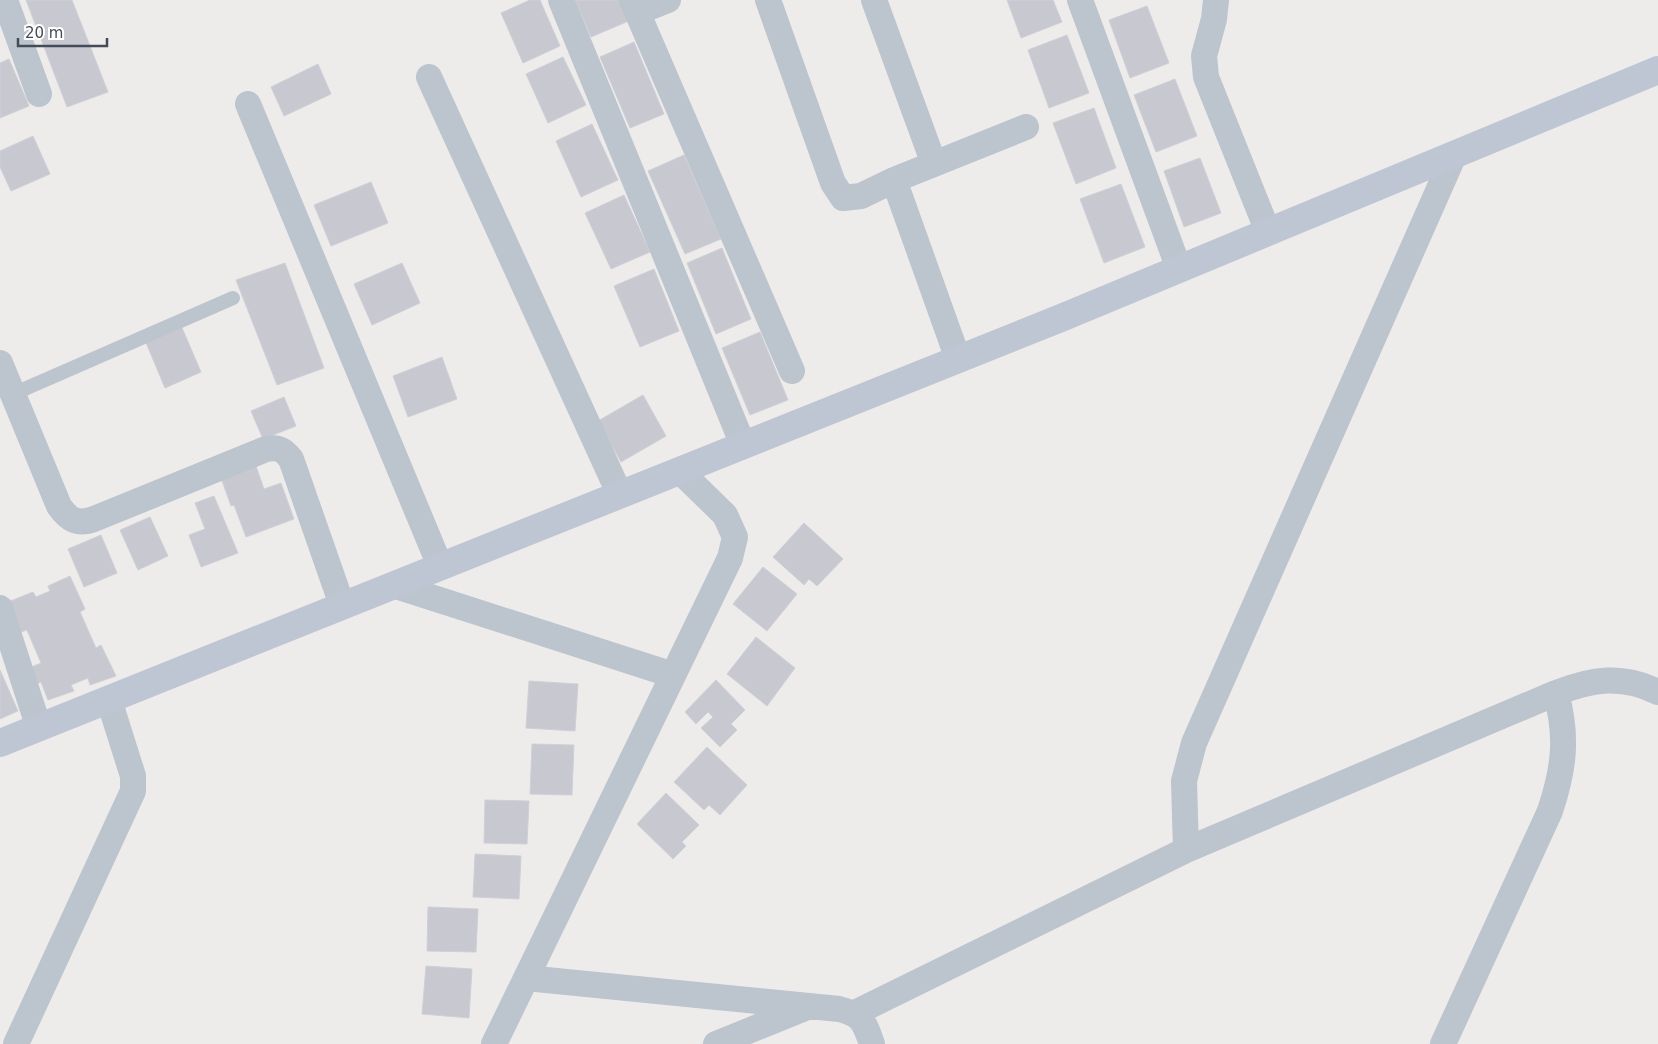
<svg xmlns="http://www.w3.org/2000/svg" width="1658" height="1044" font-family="'DejaVu Sans',sans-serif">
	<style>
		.building { fill: #c8c9d0; stroke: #cfd0d7 }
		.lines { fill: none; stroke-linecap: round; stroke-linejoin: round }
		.lane { stroke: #bcc4cd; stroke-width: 14 }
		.street { stroke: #bcc4cd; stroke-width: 26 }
		.secondary { stroke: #bec6d4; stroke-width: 28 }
	</style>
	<rect width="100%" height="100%" fill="#eeebeb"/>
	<path class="building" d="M26,0H72L108,92L67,107Z
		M530,0H540L560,46L523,63L501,13Z
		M575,0H622L631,20L591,37Z
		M1007,0H1053L1062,22L1021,38Z
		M1147,6L1169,63L1130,78L1109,20Z
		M1067,35L1089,93L1049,108L1028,50Z
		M634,42L664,114L630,128L600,57Z
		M563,57L586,105L548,123L526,74Z
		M9,59L29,106L0,118V63Z
		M318,64L331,94L284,116L271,87Z
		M1175,79L1197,136L1156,152L1134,95Z
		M1094,108L1116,168L1076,184L1053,123Z
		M592,124L618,180L581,197L556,141Z
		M33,136L50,174L11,191L0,167V151Z
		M684,155L721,239L685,254L648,171Z
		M1200,158L1221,213L1184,227L1164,171Z
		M371,182L388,223L331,246L314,205Z
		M1121,184L1145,247L1104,263L1080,199Z
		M624,195L650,252L611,269L585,213Z
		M722,248L751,319L716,334L687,263Z
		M285,263L324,368L277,385L236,280Z
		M402,263L420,303L372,325L354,284Z
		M654,269L679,331L640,347L614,286Z
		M180,323L201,372L165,388L144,338Z
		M760,332L788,400L750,415L722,348Z
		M442,357L457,399L408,417L393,376Z
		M643,395L666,436L621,462L598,421Z
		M284,397L296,426L263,439L251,411Z
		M255,463L264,489L281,483L294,519L246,537L234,505L231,506L220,475Z
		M214,496L238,553L201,567L189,535L205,529L195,503Z
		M150,517L168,556L138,570L120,530Z
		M804,523L843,559L817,586L809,579L804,585L773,557Z
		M101,535L117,573L84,587L68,549Z
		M763,567L797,594L767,631L733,604Z
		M70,576L85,609L80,612L96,648L101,645L116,676L90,685L88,678L71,685L74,691L48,700L41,682L36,684L29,668L41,663L27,630L18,633L8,602L33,592L36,597L50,591L48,586Z
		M756,637L795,668L767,706L727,674Z
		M0,670L18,711L0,719Z
		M716,680L745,710L731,724L737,730L720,747L701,728L713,717L708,712L696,724L685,712Z
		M529,681L578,684L575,731L526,728Z
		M532,744L574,745L572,795L530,794Z
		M707,747L747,785L720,815L709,805L704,810L674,782Z
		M666,793L699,825L682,842L686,846L673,859L637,824Z
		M485,800L529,801L527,844L484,843Z
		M475,854L521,856L519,899L473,897Z
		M428,907L478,909L476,952L427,951Z
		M426,966L472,969L469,1018L422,1014Z"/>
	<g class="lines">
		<path class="lane" d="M13,394L233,298"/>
		<path class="street" d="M5,0L39,94
			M561,0L743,445
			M632,0L792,371
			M768,0L833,183L843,198L861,196L894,180L1026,127
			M874,0L934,164
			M1080,0L1179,269
			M1216,0L1214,19L1204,56L1206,77L1268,232
			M638,12L668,0
			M429,77L620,495
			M248,104L440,566
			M894,180L958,359
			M0,363L59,506C69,520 77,525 94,519L266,449C278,447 283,449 291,459L342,605
			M393,585L673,675
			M0,608L39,728
			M1186,850L1184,781L1194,743L1454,155
			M526,978L839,1009C863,1015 864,1022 872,1044
			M855,1013L1186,850L1556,693C1592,679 1622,674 1658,692
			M16,1044L133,791V776L109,700
			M494,1044L730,558L735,537L725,515L680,471
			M716,1044L805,1008
			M1443,1044L1550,811C1564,769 1568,737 1556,693"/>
		<path class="secondary" d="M0,743L1061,318L1658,70"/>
	</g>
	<path d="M18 38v8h89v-8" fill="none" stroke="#444c57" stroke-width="2.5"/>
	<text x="25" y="38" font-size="15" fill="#444c57" stroke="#ffffff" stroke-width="4" paint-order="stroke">20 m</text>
</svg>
